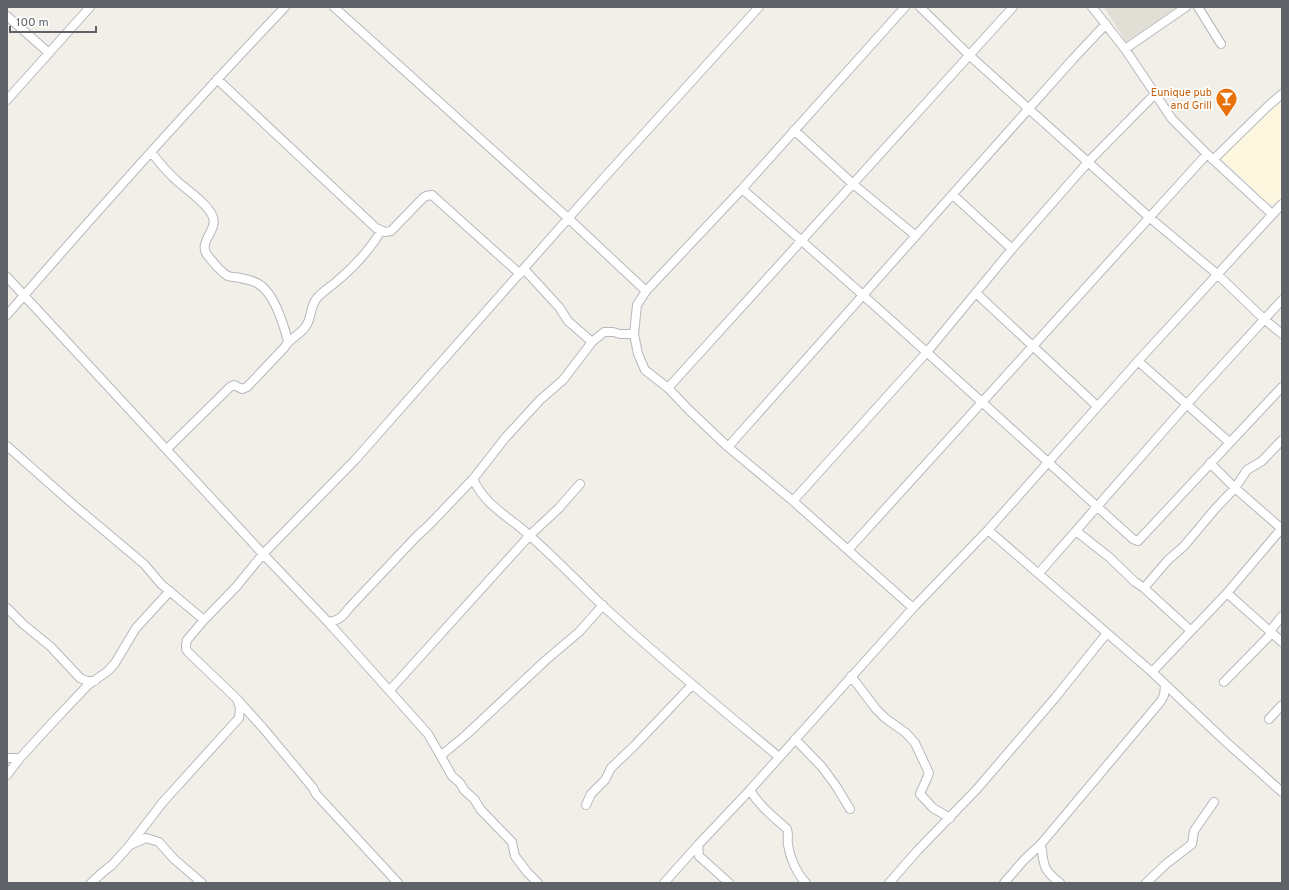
<svg xmlns="http://www.w3.org/2000/svg" width="1289" height="890" font-family="Overpass,sans-serif">
	<style>
		.commercial { fill: #fef7e0 }
		.education { fill: #e1ded6 }
		.lines { fill: none; stroke-linecap: round; stroke-linejoin: round }
		.minor-casing { stroke: #b5b8bc; stroke-width: 10 }
		.minor { stroke: #fff; stroke-width: 8 }
		.labels { text-anchor: middle; dominant-baseline: central; stroke-width: 3.5; stroke-linejoin: round; paint-order: stroke }
		.food-label { font-size: 11px; fill: #c56008; stroke: #fff; text-anchor: end }
	</style>
	<rect width="100%" height="100%" fill="#f1efe8"/>
	<path class="commercial" d="M1282,98V202L1276,204L1267,202L1221,158Z"/>
	<path class="education" d="M1104,7H1177L1126,42Z"/>
	<g class="lines">
		<defs>
			<path id="minor" d="M334,7L568,218L646,291
				M905,7L742,189L646,291L637,305L634,334L638,354L645,370L668,388L689,410L728,447L793,501L913,608
				M920,7L969,55L1149,217L1217,274L1265,320L1282,334
				M1092,7L1125,49L1172,119L1207,154L1272,214
				M1198,7L1221,44
				M7,16L49,53
				M1125,49L1186,7
				M217,79L376,228L385,232L391,231L423,198L426,196L432,195L520,274
				M7,100L90,7
				M794,130L853,184L916,236
				M151,152C158,161 166,171 175,179C185,189 206,202 212,215C220,230 196,242 208,256C212,261 222,273 228,276C231,277 236,277 240,278C246,279 251,280 257,283C274,292 283,323 288,341
				M1213,160L1267,107L1282,94
				M742,189C875,303 1003,422 1133,539L1138,541L1282,387
				M953,195L1012,249
				M524,269L559,307L568,321L592,342
				M7,277L263,554L328,622L428,734L439,753L443,754L467,734L546,660L579,632L603,605
				M976,293L1097,406
				M7,315C98,210 190,107 285,7
				M1138,361L1229,442
				M668,388L1013,7
				M7,446L75,506L144,564L161,584L204,620
				M728,447L1073,59L1106,24
				M167,449L230,387L234,385L242,389L247,387L284,348C290,338 300,335 306,326C312,317 310,306 317,298C322,292 330,287 336,282C354,267 369,251 381,231
				M1210,463L1235,488L1282,529
				M473,479C486,507 509,516 530,536C555,558 578,582 602,605C659,658 719,707 779,757
				M793,501L927,352L1012,249L1089,161L1155,94
				M1282,528L1227,593L1152,672L1225,741L1282,792
				M988,530L1152,672
				M1076,531L1109,557L1135,582L1144,588L1190,630
				M848,550L1207,154
				M1039,573L1187,404L1282,300
				M1144,588L1168,560L1184,546L1216,508L1235,488L1247,470L1262,461L1282,440
				M1227,593L1282,642
				M7,608L23,624L51,647L80,678L87,681H95
				M328,622C339,621 343,616 349,608L416,537L429,525L473,479L506,437L540,400L563,380L592,342L604,332H613L620,334H634
				M1270,631L1282,616
				M851,676L876,709L885,718L906,733L915,743L929,773L927,778L920,794L933,808L950,818
				M1224,682L1272,633
				M390,690L530,535L559,508L580,484
				M1269,719L1282,705
				M795,739L822,767L836,786L850,809
				M439,753L452,776L460,783L464,790L474,799L481,810L512,842L515,856L527,872L538,883
				M7,758H20
				M7,775L20,758L52,723L88,685L108,671L115,663L136,628L170,591
				M750,790C759,806 774,817 787,829C789,835 787,840 788,845C790,858 797,874 806,883
				M586,805L591,794L605,780L611,768L634,746L692,685
				M1041,844C1044,865 1042,869 1060,883
				M130,845L146,838L159,842L174,859L202,883
				M91,883L103,872L112,865L129,846L163,802L239,718L240,708L238,702
				M398,883L316,794L313,788L263,728L237,699L189,653L186,649V645L187,640L204,620L236,587L263,554L355,460L602,180L759,7
				M664,883L698,845
				M729,883L699,856L698,845L750,790L913,608L988,530L1138,361L1282,204
				M889,883L918,850L977,789L1055,698L1107,633
				M1004,883L1024,860L1041,844L1161,701L1164,695L1165,685
				M1146,883L1166,864L1192,844L1194,831L1214,802"/>
		</defs>
		<use href="#minor" class="minor-casing"/>
		<use href="#minor" class="minor"/>
	</g>
	<defs>
		<symbol id="bar-pin" viewBox="-11 -11 22 30"><path d="M0 17L-7.5 6A9.5 9.5 0 1 1 7.5 6Z" fill="#e8710a" stroke="#fff"/><path d="M-6-5H6L.8 .8V4.5H3.5V6h-7V4.5H-.8V.8Z" fill="#fff"/></symbol>
	</defs>
	<g fill-rule="evenodd">
		<use href="#bar-pin" x="1214" y="86" width="25" height="34"/>
	</g>
	<g class="labels">
		<g class="food-label">
			<text x="1212" y="93">Eunique pub<tspan x="1212" dy="13">and Grill</tspan></text>
		</g>
	</g>
	<rect width="1289" height="890" fill="none" stroke="#5f6368" stroke-width="16"/>
	<path d="M10 26v6h86v-6" fill="none" stroke="#5f6368" stroke-width="2"/>
	<text x="16" y="26" font-size="12" fill="#5f6368" stroke="#ffffff" stroke-width="3" paint-order="stroke">100 m</text>
</svg>
